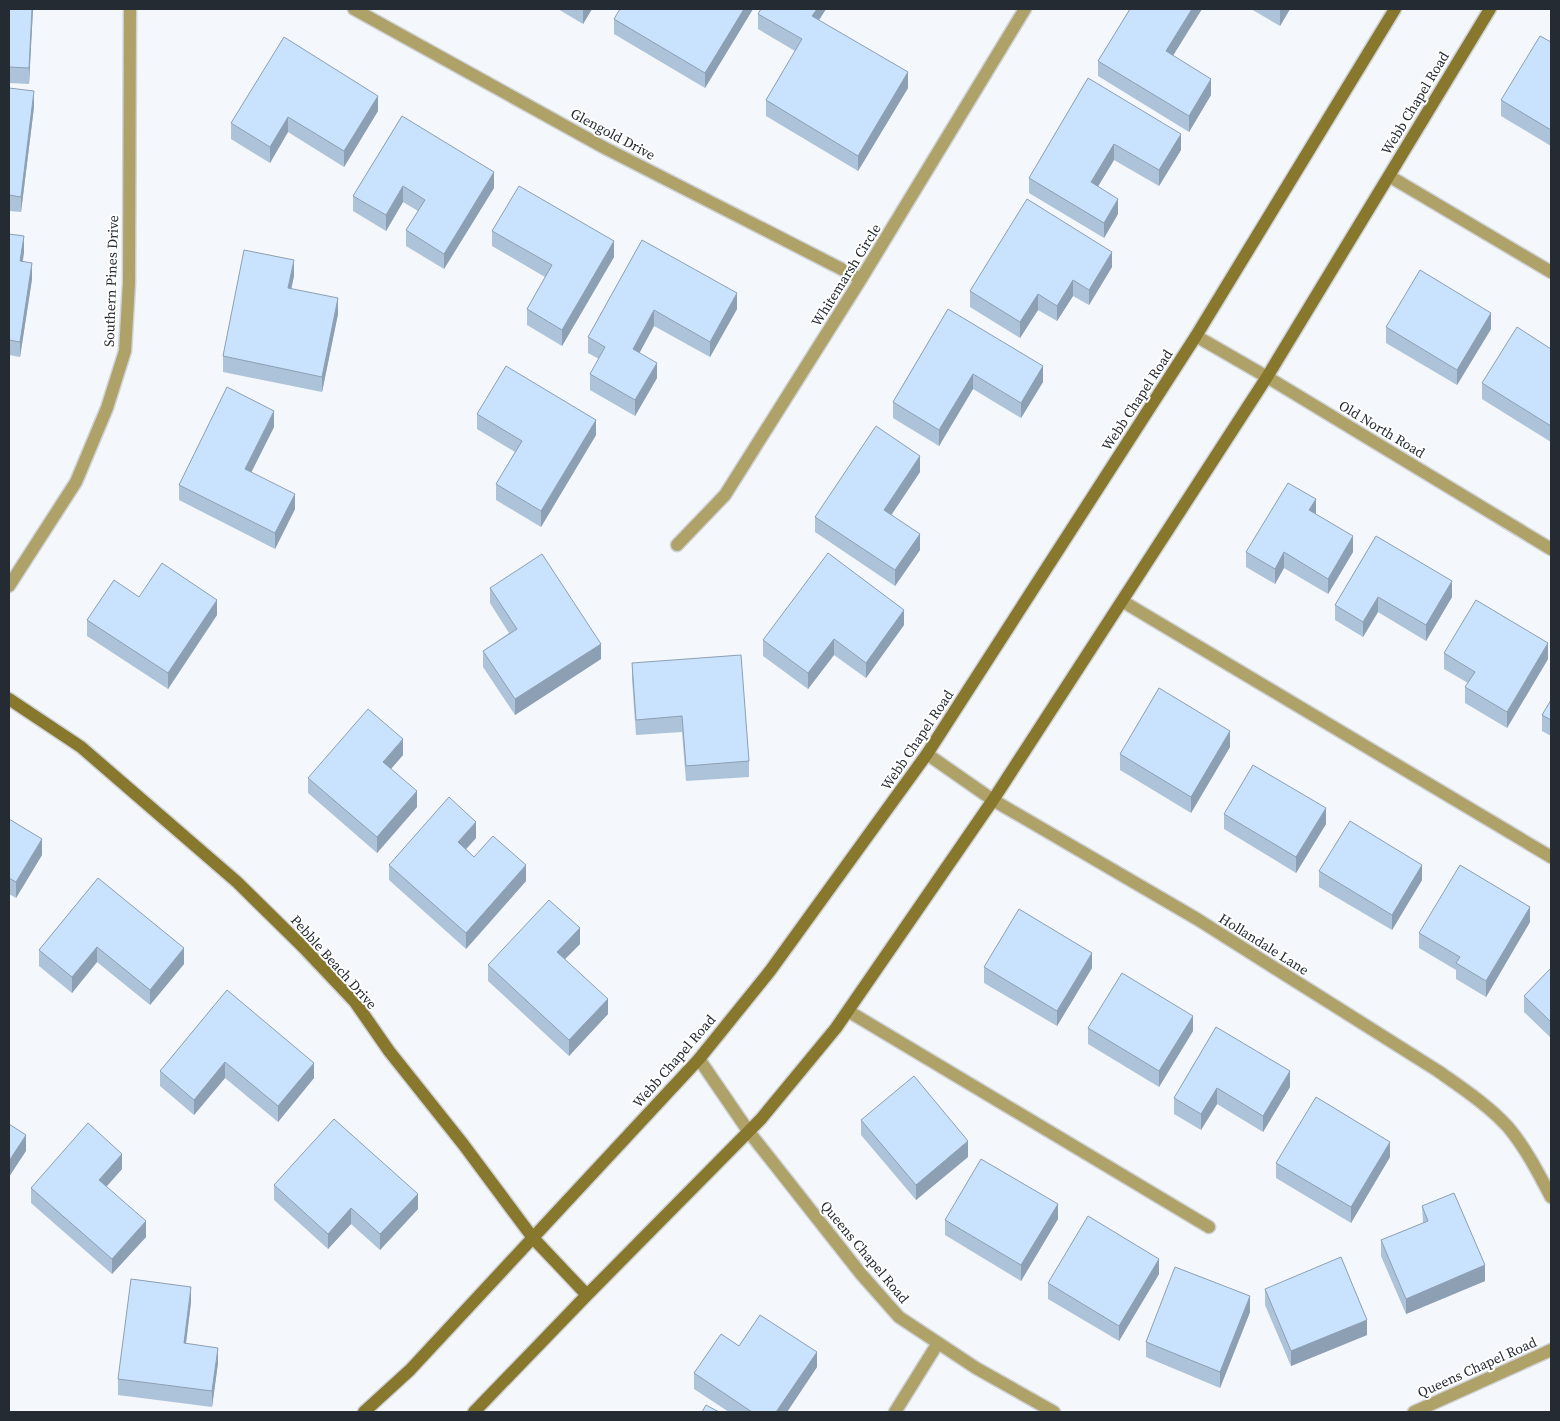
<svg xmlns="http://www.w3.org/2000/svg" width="1560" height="1421" font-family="'Source Serif 4',serif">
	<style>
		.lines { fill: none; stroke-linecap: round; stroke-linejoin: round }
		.lane-casing { stroke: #cfd2d7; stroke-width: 15 }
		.street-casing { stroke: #cfd2d7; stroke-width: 15 }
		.secondary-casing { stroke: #cfd2d7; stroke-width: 15 }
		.lane { stroke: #afa268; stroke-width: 12 }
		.street { stroke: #afa268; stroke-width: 12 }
		.secondary { stroke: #88782e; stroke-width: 12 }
		.wall { fill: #adc3da }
		.shaded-wall { fill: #8d9fb2 }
		.building { fill: #c9e3fe; stroke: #8d9fb2 }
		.labels { text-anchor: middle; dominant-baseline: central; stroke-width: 4; stroke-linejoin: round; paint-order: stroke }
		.street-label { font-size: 14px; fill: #242b32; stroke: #fff }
	</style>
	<rect width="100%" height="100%" fill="#f4f7fb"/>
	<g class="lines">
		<defs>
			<path id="lane" d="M1389,176L1551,272
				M1122,601L1551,857
				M848,1011L1209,1227"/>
			<path id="street" d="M354,9L603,147L861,279
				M1196,336L1267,377L1551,549
				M677,545L725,495L861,279L1025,9
				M9,586L76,482L107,408L125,351L129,283L130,9
				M927,754L993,800L1197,919L1438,1071C1462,1088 1488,1105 1508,1127C1525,1147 1539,1174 1551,1197
				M699,1059L749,1132L861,1274L899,1317L976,1368L1054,1412
				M895,1412L938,1343
				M1414,1412L1551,1350"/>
			<path id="secondary" d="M9,699L81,747L237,882L303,947L355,1002L389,1051L463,1144L533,1238L587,1295
				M364,1412L410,1370L699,1059L770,971L927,754L1196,336L1395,9
				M474,1412L587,1295L761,1119L836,1028L993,800L1267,377L1490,9"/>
		</defs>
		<use href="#lane" class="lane-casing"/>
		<use href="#street" class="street-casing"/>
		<use href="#secondary" class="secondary-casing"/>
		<use href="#lane" class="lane"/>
		<use href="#street" class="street"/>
		<use href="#secondary" class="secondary"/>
	</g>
	<path class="wall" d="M9,9H33L29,84L9,83Z
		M558,9H592L583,24Z
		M753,9L705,88L614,34V19Z
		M826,9L819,20L908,88L858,171L766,116V100L795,51L758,29V14Z
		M1130,9H1202L1173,55L1211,95L1189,132L1098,76V61Z
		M1251,9H1290L1280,26Z
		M1551,42V146L1501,116V100Z
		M1088,78L1181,150L1159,186L1114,160L1098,186L1118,214L1104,238L1029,193V178Z
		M9,88L34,107L21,212L9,211Z
		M378,96V111L344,167L288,132L270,163L231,139V123Z
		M402,116L494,188L444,269L406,246V230L418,211L403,202L386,231L353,211V196Z
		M492,231L614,257L562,346L527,325V309L545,277L492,246Z
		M9,234L24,252L23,261L32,279L20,357L9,355Z
		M642,240L737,309L710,357L654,326L639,353L657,378L635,416L590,390V374L599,359L588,353V337Z
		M1112,267L1089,305L1073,296L1057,321L1038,310L1020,338L970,307V291Z
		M294,276L291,289L338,314L322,392L223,372V356Z
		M948,309L1043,382L1021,418L973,389L939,446L893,418V402Z
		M1386,327L1491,329L1457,385L1386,343Z
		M1551,349V442L1482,399V383Z
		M477,414L596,435L541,527L496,500V484L515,452L477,429Z
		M274,427L251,472L295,509L275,549L179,500V485Z
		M920,472L891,515L920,550L895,586L815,532V517Z
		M1316,514L1353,552L1328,594L1284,568L1275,584L1246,567V552Z
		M1376,536L1452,597L1426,641L1378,612L1363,637L1335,620V605Z
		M490,588L601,659L515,715L483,667V651L509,633L490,603Z
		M139,597L217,615L168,689L87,636V620Z
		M904,625L866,678L834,655L808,689L763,656V640Z
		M1444,653L1548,659L1507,728L1465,703V687L1468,683L1444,669Z
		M632,663L749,761V777L686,781L682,732L636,735L632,679Z
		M1551,700V736L1542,731V715Z
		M1230,747L1191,813L1120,770V754Z
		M403,755L391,769L417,807L377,853L308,793V778Z
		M1224,814L1326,824L1296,873L1224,829Z
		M9,819L42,855L16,898L9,894Z
		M476,838L466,849L474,857L526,881L466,949L389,880V865Z
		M1319,871L1422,880L1392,930L1319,887Z
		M98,878L184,964L150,1005L97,962L72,993L39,966V950Z
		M1530,922L1486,997L1456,979V970L1419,948V933Z
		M580,944L565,959L608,1014L569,1056L488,981V965Z
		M984,967L1092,968L1057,1026L984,983Z
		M1551,968V1038L1524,1012V996Z
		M227,990L314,1078L278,1122L225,1078L194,1115L160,1086V1071Z
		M1216,1027L1290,1087L1263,1132L1217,1104L1201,1130L1174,1114V1098Z
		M1088,1028L1193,1031L1159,1087L1088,1044Z
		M861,1120L968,1157L916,1200L861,1135Z
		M1390,1157L1351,1223L1276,1178V1163Z
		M122,1169L106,1187L146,1237L112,1274L31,1203V1188Z
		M274,1185L418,1209L380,1250L351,1224L328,1249L274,1200Z
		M1422,1206L1485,1281L1406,1314L1381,1256V1240L1423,1223Z
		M1058,1219L1021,1281L945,1235V1220Z
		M1159,1274L1119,1341L1048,1299V1283Z
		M1265,1289L1367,1335L1291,1366L1265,1305Z
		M191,1302L186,1343L218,1363L212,1407L118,1395V1379Z
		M1250,1312L1220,1388L1146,1357V1342Z
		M739,1346L817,1367L787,1412H729L694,1389V1373Z"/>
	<path class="shaded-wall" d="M32,9H33L29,84V68Z
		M583,9H592L583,24Z
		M744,9H753L705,88V73Z
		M817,9H826L812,31V16Z
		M1192,9H1202L1166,67V51Z
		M1281,9H1290L1280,26V10Z
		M908,72V88L858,171V156Z
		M1211,79V95L1189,132V116Z
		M34,91V107L21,212V197Z
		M378,96V111L344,167V151Z
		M288,117V132L270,163V147Z
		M1181,134V150L1159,186V170Z
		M1114,144V160L1091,198V182Z
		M494,172V188L444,269V254Z
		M403,186V202L386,231V215Z
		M1118,199V214L1104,238V223Z
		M24,236V252L20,276V261Z
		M614,241V257L562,346V330Z
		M1112,252V267L1089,305V290Z
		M294,260V276L288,304V288Z
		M32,263V279L20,357V342Z
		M1073,280V296L1057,321V306Z
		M737,293V309L710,357V342Z
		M1038,294V310L1020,338V322Z
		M338,298V314L322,392V377Z
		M654,310V326L633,365V349Z
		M1491,313V329L1457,385V370Z
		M657,363V378L635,416V400Z
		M1043,366V382L1021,418V403Z
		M973,374V389L939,446V430Z
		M274,411V427L245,485V469Z
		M596,420V435L541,527V511Z
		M920,456V472L884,526V510Z
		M295,494V509L275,549V533Z
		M1316,499V515L1309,510Z
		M920,534V550L895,586V570Z
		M1353,536V552L1328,594V579Z
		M1284,552V568L1275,584V569Z
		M1452,581V597L1426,641V625Z
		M1378,597V612L1363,637V622Z
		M217,600V615L168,689V673Z
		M904,610V625L866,678V663Z
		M834,639V655L808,689V673Z
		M1548,643V659L1507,728V712Z
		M601,644V659L515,715V699Z
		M1230,731V747L1191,813V797Z
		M403,739V755L383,778V762Z
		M417,791V807L377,853V837Z
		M1326,808V824L1296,873V857Z
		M476,822V838L458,858V842Z
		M42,839V855L16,898V882Z
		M526,865V881L466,949V933Z
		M1422,865V880L1392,930V915Z
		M1530,907V922L1486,997V981Z
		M580,928V944L557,967V952Z
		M97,947V962L72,993V977Z
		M184,948V964L150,1005V990Z
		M1092,953V968L1057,1026V1011Z
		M608,999V1014L569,1056V1040Z
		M1193,1016V1031L1159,1087V1071Z
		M225,1062V1078L194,1115V1100Z
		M314,1063V1078L278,1122V1106Z
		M1290,1071V1087L1263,1132V1116Z
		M1217,1088V1104L1201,1130V1114Z
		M26,1135V1151L9,1177V1161Z
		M968,1141V1157L916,1200V1185Z
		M1390,1142V1157L1351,1223V1207Z
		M122,1154V1169L99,1195V1180Z
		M418,1194V1209L380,1250V1234Z
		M1058,1204V1219L1021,1281V1265Z
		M351,1208V1224L328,1249V1234Z
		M146,1221V1237L112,1274V1259Z
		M1159,1259V1274L1119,1341V1326Z
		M1485,1265V1281L1406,1314V1299Z
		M191,1287V1302L184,1359V1343Z
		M1250,1296V1312L1220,1388V1372Z
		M1367,1320V1335L1291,1366V1351Z
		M218,1348V1363L212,1407V1391Z
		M817,1352V1367L787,1412H776Z"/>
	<path class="building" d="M9,9H32L29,68L9,67Z
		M620,9H744L705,73L614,19Z
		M761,9H817L812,16L908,72L858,156L766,100L802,39L758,14Z
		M1130,9H1192L1166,51L1211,79L1189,116L1098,61Z
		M1540,36L1551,42V130L1501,100Z
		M284,37L378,96L344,151L288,117L270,147L231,123Z
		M1088,78L1181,134L1159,170L1114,144L1091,182L1118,199L1104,223L1029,178Z
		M9,88L34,91L21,197L9,195Z
		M402,116L494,172L444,254L406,230L425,200L403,186L386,215L353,196Z
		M519,186L614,241L562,330L527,309L552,265L492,231Z
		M1027,199L1112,252L1089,290L1073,280L1057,306L1038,294L1020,322L970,291Z
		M9,234L24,236L20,261L32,263L20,342L9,340Z
		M642,240L737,293L710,342L654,310L633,349L657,363L635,400L590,374L605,347L588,337Z
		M244,250L294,260L288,288L338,298L322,377L223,356Z
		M1420,270L1491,313L1457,370L1386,327Z
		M948,309L1043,366L1021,403L973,374L939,430L893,402Z
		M1517,327L1551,349V426L1482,383Z
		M506,366L596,420L541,511L496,484L522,441L477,414Z
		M227,387L274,411L245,469L295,494L275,533L179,485Z
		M876,426L920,456L884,510L920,534L895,570L815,517Z
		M1288,483L1316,499L1309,510L1353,536L1328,579L1284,552L1275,569L1246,552Z
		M1376,536L1452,581L1426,625L1378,597L1363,622L1335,605Z
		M828,553L904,610L866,663L834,639L808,673L763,640Z
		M542,554L601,644L515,699L483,651L517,629L490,588Z
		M162,563L217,600L168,673L87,620L114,580L139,597Z
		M1476,600L1548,643L1507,712L1465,687L1475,672L1444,653Z
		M741,655L749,761L686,766L682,716L636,720L632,663Z
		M1159,688L1230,731L1191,797L1120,754Z
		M1551,700V720L1542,715Z
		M368,709L403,739L383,762L417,791L377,837L308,778Z
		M1253,765L1326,808L1296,857L1224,814Z
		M449,797L476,822L458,842L474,857L493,836L526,865L466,933L389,865Z
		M9,819L42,839L16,882L9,878Z
		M1350,821L1422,865L1392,915L1319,871Z
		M1460,865L1530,907L1486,981L1456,963L1460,957L1419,933Z
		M98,878L184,948L150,990L97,947L72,977L39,950Z
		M549,900L580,928L557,952L608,999L569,1040L488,965Z
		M1019,909L1092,953L1057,1011L984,967Z
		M1551,968V1022L1524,996Z
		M1122,973L1193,1016L1159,1071L1088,1028Z
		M227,990L314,1063L278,1106L225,1062L194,1100L160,1071Z
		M1216,1027L1290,1071L1263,1116L1217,1088L1201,1114L1174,1098Z
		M914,1076L968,1141L916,1185L861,1120Z
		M1316,1097L1390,1142L1351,1207L1276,1163Z
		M334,1119L418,1194L380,1234L351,1208L328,1234L274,1185Z
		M88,1123L122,1154L99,1180L146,1221L112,1259L31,1188Z
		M9,1124L26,1135L9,1161Z
		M981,1159L1058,1204L1021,1265L945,1220Z
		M1454,1193L1485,1265L1406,1299L1381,1240L1428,1221L1422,1206Z
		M1088,1216L1159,1259L1119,1326L1048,1283Z
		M1341,1257L1367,1320L1291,1351L1265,1289Z
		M1175,1267L1250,1296L1220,1372L1146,1342Z
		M131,1279L191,1287L184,1343L218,1348L212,1391L118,1379Z
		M760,1315L817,1352L776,1412H752L694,1373L721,1334L739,1346Z
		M706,1405L719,1412H702Z"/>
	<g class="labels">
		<g class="street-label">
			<text transform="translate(1415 103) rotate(-59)">Webb Chapel Road</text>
			<text transform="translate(613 134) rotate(28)">Glengold Drive</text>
			<text transform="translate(846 275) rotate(-58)">Whitemarsh Circle</text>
			<text transform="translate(111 281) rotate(-88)">Southern Pines Drive</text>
			<text transform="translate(1137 400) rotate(-57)">Webb Chapel Road</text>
			<text transform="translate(1382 429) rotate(31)">Old North Road</text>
			<text transform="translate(917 740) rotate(-56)">Webb Chapel Road</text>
			<text transform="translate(1264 944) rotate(32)">Hollandale Lane</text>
			<text transform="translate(334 962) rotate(48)">Pebble Beach Drive</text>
			<text transform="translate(674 1061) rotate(-49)">Webb Chapel Road</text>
			<text transform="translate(865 1252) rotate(50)">Queens Chapel Road</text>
			<text transform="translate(1477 1367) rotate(-24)">Queens Chapel Road</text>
		</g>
	</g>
	<rect width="1560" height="1421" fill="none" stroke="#242b32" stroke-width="20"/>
</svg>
